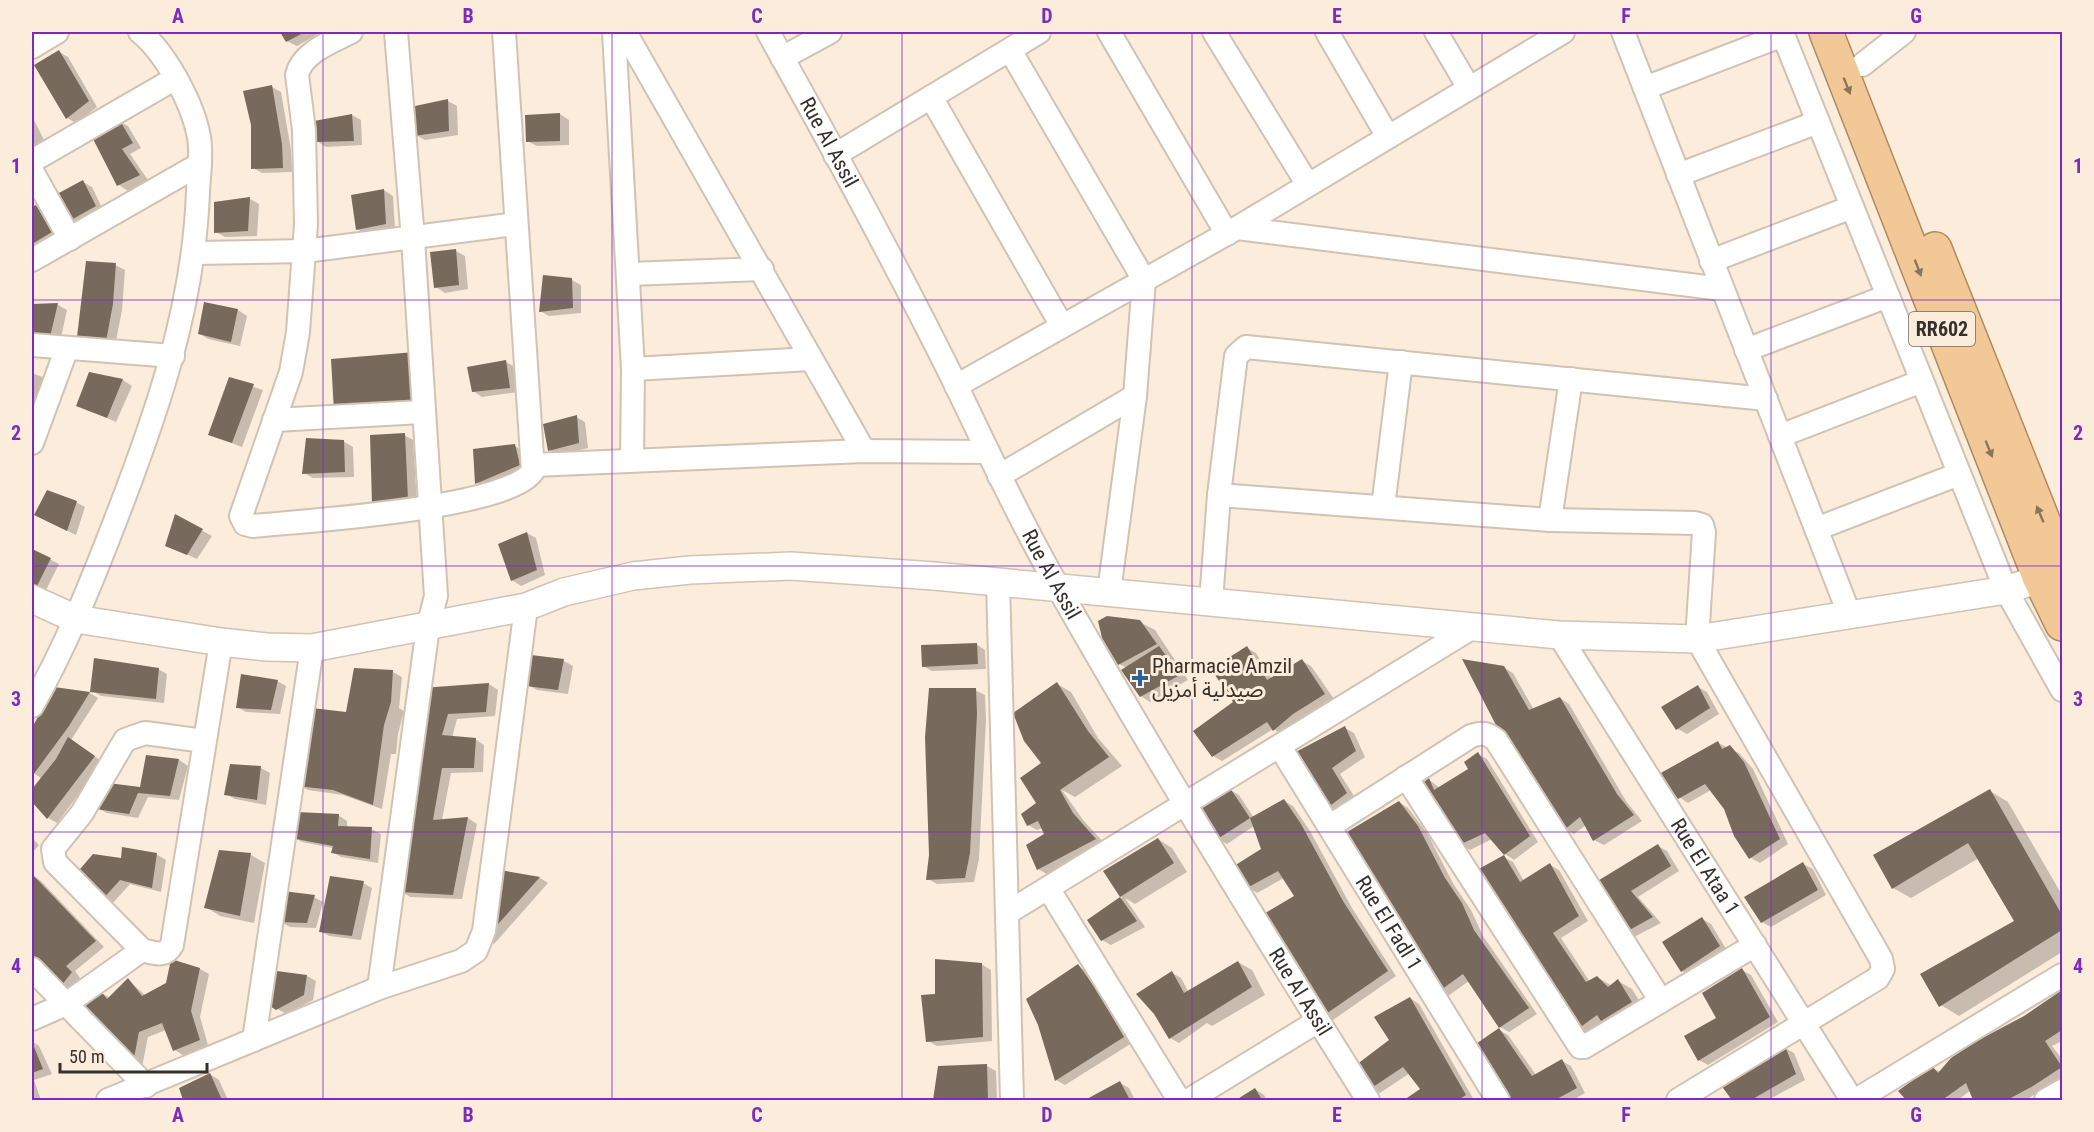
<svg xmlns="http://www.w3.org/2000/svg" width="2094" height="1132" font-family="'Roboto Condensed','Noto Sans Arabic',sans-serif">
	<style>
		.shadow { fill: #0003 }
		.building { fill: #776a5c }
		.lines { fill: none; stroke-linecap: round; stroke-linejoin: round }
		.minor-casing { stroke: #d1c3b3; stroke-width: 26 }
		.tertiary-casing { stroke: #d1c3b3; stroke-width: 30 }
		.trunk-casing { stroke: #af8a60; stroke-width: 36 }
		.minor { stroke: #fff; stroke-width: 22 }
		.tertiary { stroke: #fff; stroke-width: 27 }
		.trunk { stroke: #f3c897; stroke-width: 33 }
		.oneway { fill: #8a745b }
		.grid { fill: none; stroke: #7b2cbf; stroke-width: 1.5; stroke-opacity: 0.55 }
		.poi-dot { fill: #27629a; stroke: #fbecdc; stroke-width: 2 }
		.labels { text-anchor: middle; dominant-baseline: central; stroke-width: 6; stroke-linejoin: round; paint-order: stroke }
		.shield { fill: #fbecdc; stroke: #70685f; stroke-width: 1.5 }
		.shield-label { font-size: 20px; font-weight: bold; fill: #35302a }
		.street-label { font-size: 21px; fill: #35302a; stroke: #fbecdc }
		.poi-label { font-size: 21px; fill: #35302a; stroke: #fbecdc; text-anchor: start }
		.neatline { fill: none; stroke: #7b2cbf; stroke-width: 2 }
		.grid-label { font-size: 20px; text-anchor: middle; font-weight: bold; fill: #7b2cbf }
	</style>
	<rect width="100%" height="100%" fill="#fbecdc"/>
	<path class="shadow" d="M282,32H319L320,33L297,46L287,41Z
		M59,52L68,57L97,107L76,123L67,118Z
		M272,87L281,92L291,150L292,172L262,173L253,168Z
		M448,101L457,106L458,135L425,140L416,135V108Z
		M560,114L569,120V145L537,146L527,141Z
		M352,115L361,120L362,145L326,147L317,141Z
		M32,116L44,140L32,148Z
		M119,121L128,126L141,148L130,154L148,180L128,191L119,185L92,134Z
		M83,182L92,187L104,212L82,224L72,219Z
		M384,190L393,196L395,229L366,234L357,229Z
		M250,199L259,204L257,236L225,237L216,232L215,203Z
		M36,206L45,212L60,237L32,254V209Z
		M456,251L465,256L468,289L445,293L436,287Z
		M115,265L125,270L122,310L115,346L87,341Z
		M572,280L581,285V313L549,316L540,311Z
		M58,305L67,310L60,342L32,341V306Z
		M238,310L247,316L240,346L208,339L199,333Z
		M506,362L515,367L518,392L482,397L473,391Z
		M32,373L45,378L32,421Z
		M90,374L123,380L132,386L116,422L78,405Z
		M230,379L263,390L242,447L210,435Z
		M576,417L585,422L588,448L559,455L549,450Z
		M404,435L413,440L417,504L382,508Z
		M343,441L353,447L354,477L313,478L304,473Z
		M514,446L524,451L529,470L486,488L477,483Z
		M76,502L85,507L76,535L45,520Z
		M176,516L212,536L197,559L166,545Z
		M527,533L536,538L545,575L521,586L512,580Z
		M32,550L59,564L46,590L32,583Z
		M1140,622L1155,630L1188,680L1150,702L1141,696L1127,668L1119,664Z
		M976,644L985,650L986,669L932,671L923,666Z
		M1247,648L1256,653L1272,679L1302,661L1311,666L1334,699L1302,718L1283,735L1273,729L1222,761L1213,756L1235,702Z
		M532,657L564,661L573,666L568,694L537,690L528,685Z
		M1503,667L1513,673L1534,710L1560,698L1569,704L1626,801L1642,821L1604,845L1594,840L1586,825L1574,834L1565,829Z
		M158,669L167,674L164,703L101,696L92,691Z
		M393,672L402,677L399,708L404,711L398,734L396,754H391L382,809L343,795L308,790L299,785L347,714Z
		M277,681L286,686L280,714L246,712L237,707Z
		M489,684L498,690L495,716L457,719L452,738L475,739L484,745L483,772L451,773L442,820L468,818L477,824L462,899L410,897L401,891L424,689Z
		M1057,684L1071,692L1098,738L1122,766L1075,797L1062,790L1083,820L1108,847L1052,877L1038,869L1045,834L1043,828L1037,830L1028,825L1038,803Z
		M1698,687L1707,692L1719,714L1687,734L1678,729L1663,708Z
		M55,689L90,693L98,698L71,740L103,762L57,823L48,818L32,800V791L41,778L32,772V727Z
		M975,690L985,695L986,720L979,859L974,882L937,884L928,879Z
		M1345,728L1354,733L1365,757L1340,774L1356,799L1337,812L1328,807L1292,756Z
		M1718,743L1739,753L1753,769L1788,844L1760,863L1751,858L1735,835L1726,809L1711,790L1688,803L1679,797Z
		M1478,754L1487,759L1538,842L1514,860L1505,854L1492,839L1470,850L1461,844L1421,786L1429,780L1440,788L1470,770Z
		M147,757L179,760L188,766L179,800L148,797L138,818L107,813L98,808L141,788Z
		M232,766L261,768L270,773L266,805L235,799L226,794Z
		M1230,790L1239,795L1254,818L1284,801L1293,806L1310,831L1352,908L1396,976L1333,1020L1324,1014L1297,896L1284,878L1257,893L1248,887L1263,849L1254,826L1227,844L1218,839Z
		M1990,791L2008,802L2062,895V952L1959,1016L1941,1005L2016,921L1979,858L1911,898L1893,888Z
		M1399,802L1408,808L1427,833L1454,885L1471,910L1483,936L1537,1014L1509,1032L1500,1027L1469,981L1448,996L1439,991Z
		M338,815L347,821V828L371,829L381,834L378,863L341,857L332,852L333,848L302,842L293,837Z
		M32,838L39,845L32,853Z
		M1158,839L1172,848L1187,872L1135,904L1125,898L1145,927L1111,945L1102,940L1089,920L1122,898L1105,872Z
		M1658,846L1667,851L1679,871L1638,897L1661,923L1634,937L1625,932L1598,883Z
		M156,854L166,860L161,892L130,884L111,905L102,900L122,860Z
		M251,855L265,863L254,923L220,916L206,907Z
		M1504,857L1513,862L1524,881L1550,865L1559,870L1588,921L1561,938L1590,982L1597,977L1612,986L1618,981L1632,989L1645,1010L1590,1038L1576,1030Z
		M1803,864L1813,869L1826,895L1771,927L1762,922Z
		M501,872L540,878L548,883L494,944L486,939Z
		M32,875L41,881L104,947L75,971L80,978L68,994L32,964Z
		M363,883L372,888L361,940L329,936L320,931Z
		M314,897L323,902L316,928L290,927L281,922Z
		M1702,919L1711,924L1728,952L1691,976L1682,971Z
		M1238,962L1252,970L1265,995L1212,1026L1207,1023L1179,1043L1170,1038L1172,973L1181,978L1189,993Z
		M981,964L991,970L992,1041L937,1046L928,1041L937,996Z
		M1078,966L1087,972L1132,1043L1065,1085L1056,1080Z
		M200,969L209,974L200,1017L208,1045L184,1056L175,1050L166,1030L148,1037L142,1067L134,1062L100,992L110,998L128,980L145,995Z
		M1742,970L1751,975L1778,1022L1708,1065L1699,1060Z
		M307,976L316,981L313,1000L286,1014L268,1003Z
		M2062,993V1041L2052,1046L2062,1059V1078L2026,1100H1975L1971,1090L1958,1100H1908L1900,1091L1932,1068L1941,1072Z
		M1410,998L1419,1004L1474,1100H1407L1423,1089L1410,1073L1380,1093L1371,1088Z
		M1499,1030L1508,1035L1536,1075L1562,1061L1571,1066L1585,1093L1573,1100H1507Z
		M32,1041L39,1046L52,1074L34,1080L41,1100H32Z
		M1785,1048L1794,1053L1805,1080L1768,1100H1734L1722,1084Z
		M987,1066L996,1071L997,1100H935L939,1068Z
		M210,1074L219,1080L228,1100H185L180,1089Z
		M1120,1083L1129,1088L1135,1100H1093Z
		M1255,1089L1264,1095L1267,1100H1238Z"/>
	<path class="building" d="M280,32H305L286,42Z
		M59,50L89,101L66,119L34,65Z
		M272,85L282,144L283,168L251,169V125L243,91Z
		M448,99L449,131L414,136L415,106Z
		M560,113V141L526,142L525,115Z
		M352,114L354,141L316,142L314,121Z
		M119,119L133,143L122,149L140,175L117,186L90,133Z
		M83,180L96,206L71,220L57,194Z
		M384,189L386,224L356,230L351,195Z
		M250,197L248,231L214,233V202Z
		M36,205L52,232L32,244V207Z
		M456,249L459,285L434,288L430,252Z
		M86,261L116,263L113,304L106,341L77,337Z
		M543,275L572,278L573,308L539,312Z
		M204,302L238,309L231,342L198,334Z
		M58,303L50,337H32V304Z
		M415,352L419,405L334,412L331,359Z
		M506,360L510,388L472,392L467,367Z
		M89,372L123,379L107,418L76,406Z
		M229,377L254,384L232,443L208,435Z
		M577,415L579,443L548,451L543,424Z
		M405,433L408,500L372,504L370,435Z
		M306,438L344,440L345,472L302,474Z
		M515,444L520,465L475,484L473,449Z
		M47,490L77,501L67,531L34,515Z
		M175,514L203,529L187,555L165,546Z
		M527,532L537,570L511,581L498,544Z
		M32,549L51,558L37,586L32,583Z
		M1107,616L1140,620L1157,644L1118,665L1102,638L1098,621Z
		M977,643L978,664L922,667L921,645Z
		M1159,646L1180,675L1140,697L1121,670Z
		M1247,646L1267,680L1302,659L1325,694L1293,714L1273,731L1267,722L1212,757L1193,731L1233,702L1211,669Z
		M531,655L564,659L558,690L526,686Z
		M94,658L159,668L156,699L90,692Z
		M1462,659L1504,666L1529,710L1560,697L1617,794L1634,815L1593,841L1580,817L1564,830L1499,731Z
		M354,668L393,670L391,702L384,725L373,805L333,790L297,786L312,708L346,712Z
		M241,674L278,680L271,710L236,708Z
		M1057,682L1088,731L1109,757L1060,790L1073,813L1096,839L1037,870L1026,845L1044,834L1038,821L1027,826L1021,814L1036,803L1020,778L1041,763L1024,741L1013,713Z
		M489,683L486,712L448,714L442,735L476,738L474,768H442L433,820L468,817L453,895L400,892L422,688Z
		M1698,685L1710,708L1676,730L1661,707Z
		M54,687L90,692L69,726L33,775L32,728Z
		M929,688H976L977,714L970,853L965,878L926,880L929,855L925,737Z
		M1345,726L1356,751L1332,768L1347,793L1327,808L1290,755Z
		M68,737L95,756L47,819L32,802V789L56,759Z
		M1718,741L1722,749L1730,745L1744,762L1780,839L1749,859L1734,836L1724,809L1705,784L1678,799L1659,774Z
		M1478,752L1530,836L1504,855L1485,833L1459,845L1419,786L1429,778L1434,790L1468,769L1464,762Z
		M146,755L179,759L170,796L138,793L129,814L96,809L108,783L140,787Z
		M230,764L261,766L257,800L224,795Z
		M1230,788L1250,818L1284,799L1301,824L1343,901L1388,971L1323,1016L1291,964L1280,938L1262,915L1294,896L1278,871L1247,888L1234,866L1261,849L1250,818L1216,840L1201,808Z
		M1990,789L2062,915V930L1939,1007L1920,974L2014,921L1968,843L1892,889L1873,855Z
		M1399,801L1418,826L1445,878L1462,903L1474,930L1529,1008L1499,1028L1463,974L1438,992L1342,835Z
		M297,812L339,814L338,826L372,827L370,859L331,853L333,846L291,838Z
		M1158,838L1174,863L1120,897L1103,871Z
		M1658,844L1671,866L1631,891L1653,917L1624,933L1596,882Z
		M122,847L157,853L152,888L120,880L101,901L74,876L93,854L121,858Z
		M219,850L251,853L240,916L204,908Z
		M1504,855L1520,882L1550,863L1579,916L1553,933L1586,982L1597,976L1608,987L1618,979L1632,1002L1601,1021L1597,1015L1575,1031L1477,870Z
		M1803,862L1818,890L1761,923L1744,897Z
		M500,870L540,877L484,940Z
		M32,874L96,941L66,966L72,972L58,990L32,967Z
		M330,876L364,881L352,936L319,932Z
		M283,891L315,895L307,923L279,922Z
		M1120,897L1137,921L1101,941L1087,920Z
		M1702,917L1720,946L1681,972L1662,942Z
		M171,959L200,968L191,1011L200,1040L173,1051L162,1023L139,1032L133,1063L75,1011L100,990L107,999L128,978L142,996L166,983Z
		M935,959L982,963L983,1037L926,1042L921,995L935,994Z
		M1238,961L1252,987L1169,1039L1154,1014L1136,994L1172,971L1184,993Z
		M1078,964L1096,989L1124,1037L1055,1081L1038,1025L1026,999Z
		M1742,968L1770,1017L1698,1061L1684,1036L1716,1018L1702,993Z
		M269,970L307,975L304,995L276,1010L267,1004Z
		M2062,990V1030L2045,1041L2062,1067L2033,1086L2007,1100H1973L1966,1083L1942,1100H1906L1898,1091L1932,1066L1938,1073L1951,1058L1975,1042L2024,1016Z
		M1410,997L1466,1095L1458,1100H1404L1420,1089L1403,1067L1370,1089L1356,1065L1389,1040L1374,1017Z
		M1499,1028L1532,1076L1562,1059L1577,1088L1555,1100H1506L1470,1048Z
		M32,1042L43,1069L32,1073Z
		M1785,1046L1796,1074L1751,1100H1732L1720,1084Z
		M987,1064L988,1100H933L938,1066Z
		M210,1073L222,1100H183L179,1088Z
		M1120,1081L1130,1100H1085Z
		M1255,1088L1262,1100H1236Z"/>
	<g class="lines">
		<defs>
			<g id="minor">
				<path d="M351,32C332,42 302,52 297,75L304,130L306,224L298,332L291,372L241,516L245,524L253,526C302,521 508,509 533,471L504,32"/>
				<path d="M614,32L633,369L632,460"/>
				<path d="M625,32L864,451"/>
				<path id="s1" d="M768,32C833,148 897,266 956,385C989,454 1021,522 1059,589C1157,762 1262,932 1368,1100"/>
				<path d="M1109,32L1227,234"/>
				<path d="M1214,32L1308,185"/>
				<path d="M1327,32L1388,137"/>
				<path d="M1436,32L1469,88"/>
				<path d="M1623,32L1850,616"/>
				<path d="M1782,32L2006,590L2062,690"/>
				<path d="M32,47L57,32"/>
				<path d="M1010,50L1144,280L1135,396L1109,592"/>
				<path d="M782,58L830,32"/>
				<path d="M1862,65L1904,32"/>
				<path d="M1645,88L1783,35"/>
				<path d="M931,97L1062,326"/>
				<path d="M835,155L1039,32"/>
				<path d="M32,161L176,78"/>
				<path d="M32,171L70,239"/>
				<path d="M1678,175L1818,122"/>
				<path d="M1237,228L1722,289"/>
				<path d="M194,253L305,251L516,224"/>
				<path d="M32,260L200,164"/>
				<path d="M1711,261L1852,207"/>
				<path d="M629,274L762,269"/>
				<path d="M32,345L173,356"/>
				<path d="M1746,350L1888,296"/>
				<path d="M633,369L811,359"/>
				<path d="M956,386L1237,228L1563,32"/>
				<path d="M274,420L423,412"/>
				<path d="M1780,436L1922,381"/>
				<path d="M32,443L67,348"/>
				<path d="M534,465L864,451L986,452"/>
				<path d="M999,476L1135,396"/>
				<path d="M1219,495L1550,520L1695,523L1702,525L1704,532L1697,639L1881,959L1883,969L1878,978L1678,1100"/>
				<path d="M1383,507L1401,362"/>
				<path d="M1550,520L1571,379"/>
				<path d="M1816,529L1959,474"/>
				<path d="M998,582L1012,1100"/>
				<path d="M1211,601L1219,495L1236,356L1246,347L1766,399"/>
				<path id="s2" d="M1559,635L1852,1100"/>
				<path d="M32,706C65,648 90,586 114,524C156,416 194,308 198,191C199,174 202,155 199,137C193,104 166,53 140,32"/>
				<path d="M204,741L145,733L125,740L82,813L53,849L55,862L142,950C154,953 165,958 172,945L221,642"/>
				<path id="s3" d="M1280,747L1498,1100"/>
				<path d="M1406,777L1580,1047H1584L1755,945"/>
				<path d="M1330,826L1471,736C1482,732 1487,733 1496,740L1661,1001"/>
				<path d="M1048,888L1179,1100"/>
				<path d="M1007,913L1473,627"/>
				<path d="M32,969L146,1086"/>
				<path d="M379,988L428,627L436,596L413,239L396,32"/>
				<path d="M32,1019L66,1004L142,950"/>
				<path d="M254,1040L312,648"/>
				<path d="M108,1100L379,988L461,961L476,951L484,931L526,607"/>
				<path d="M1189,1100L1318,1021"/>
				<path d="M1856,1100L2062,975"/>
				<path d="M2046,1100L2062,1091"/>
			</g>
			<path id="tertiary" d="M32,599L76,619L221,642L266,647L312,648L526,607L564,592L633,576L690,570L791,566L934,576L1559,635L1697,639L2006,590L2060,572"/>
			<path id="trunk" d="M1826,32L2040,579L2062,624
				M1935,249L2062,568"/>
		</defs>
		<use href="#minor" class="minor-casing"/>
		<use href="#tertiary" class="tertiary-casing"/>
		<use href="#trunk" class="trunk-casing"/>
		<use href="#minor" class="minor"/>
		<use href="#tertiary" class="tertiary"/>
		<use href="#trunk" class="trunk"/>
	</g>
	<defs><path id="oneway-solid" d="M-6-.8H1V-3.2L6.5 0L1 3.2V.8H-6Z" transform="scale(1.5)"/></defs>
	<g class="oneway">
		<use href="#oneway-solid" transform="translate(1847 86) rotate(68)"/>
		<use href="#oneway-solid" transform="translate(1918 268) rotate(69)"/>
		<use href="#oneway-solid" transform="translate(1989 449) rotate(68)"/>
		<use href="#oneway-solid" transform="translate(2040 514) rotate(-113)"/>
	</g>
	<path class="grid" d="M323,32V1100M612,32V1100M902,32V1100M1192,32V1100M1482,32V1100M1771,32V1100M32,300H2062M32,566H2062M32,832H2062"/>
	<path class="poi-dot" d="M1137 669h6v6h6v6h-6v6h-6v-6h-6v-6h6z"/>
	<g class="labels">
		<rect class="shield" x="1909" y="312" width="66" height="34" rx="4.5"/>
		<g class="shield-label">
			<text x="1942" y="329">RR602</text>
		</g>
		<g class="street-label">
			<text stroke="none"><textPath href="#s1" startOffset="126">Rue Al Assil</textPath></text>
			<text stroke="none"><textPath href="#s1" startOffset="612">Rue Al Assil</textPath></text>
			<text stroke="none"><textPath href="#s2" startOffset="274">Rue El Ataa 1</textPath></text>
			<text stroke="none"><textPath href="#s3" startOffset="207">Rue El Fadl 1</textPath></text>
			<text stroke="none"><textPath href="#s1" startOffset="1098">Rue Al Assil</textPath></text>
		</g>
		<g class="poi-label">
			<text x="1152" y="666">Pharmacie Amzil<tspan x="1152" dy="24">صيدلية أمزيل</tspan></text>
		</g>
	</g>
	<rect width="2094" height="1132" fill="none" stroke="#fbecdc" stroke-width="66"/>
	<path d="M60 1063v9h147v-9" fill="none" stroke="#35302a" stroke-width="3"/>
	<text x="69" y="1063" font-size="18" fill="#35302a" stroke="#fbecdc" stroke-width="4.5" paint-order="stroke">50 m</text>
	<rect x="33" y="33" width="2028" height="1066" class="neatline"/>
	<g class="grid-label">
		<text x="178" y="23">A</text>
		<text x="468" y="23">B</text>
		<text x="757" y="23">C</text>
		<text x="1047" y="23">D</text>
		<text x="1337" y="23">E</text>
		<text x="1626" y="23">F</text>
		<text x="1916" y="23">G</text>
		<text x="16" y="173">1</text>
		<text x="2078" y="173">1</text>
		<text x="16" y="440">2</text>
		<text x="2078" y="440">2</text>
		<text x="16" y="706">3</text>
		<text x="2078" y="706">3</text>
		<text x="16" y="973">4</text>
		<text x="2078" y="973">4</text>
		<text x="178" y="1122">A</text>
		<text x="468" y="1122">B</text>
		<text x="757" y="1122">C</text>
		<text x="1047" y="1122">D</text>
		<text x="1337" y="1122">E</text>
		<text x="1626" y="1122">F</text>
		<text x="1916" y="1122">G</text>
	</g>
</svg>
